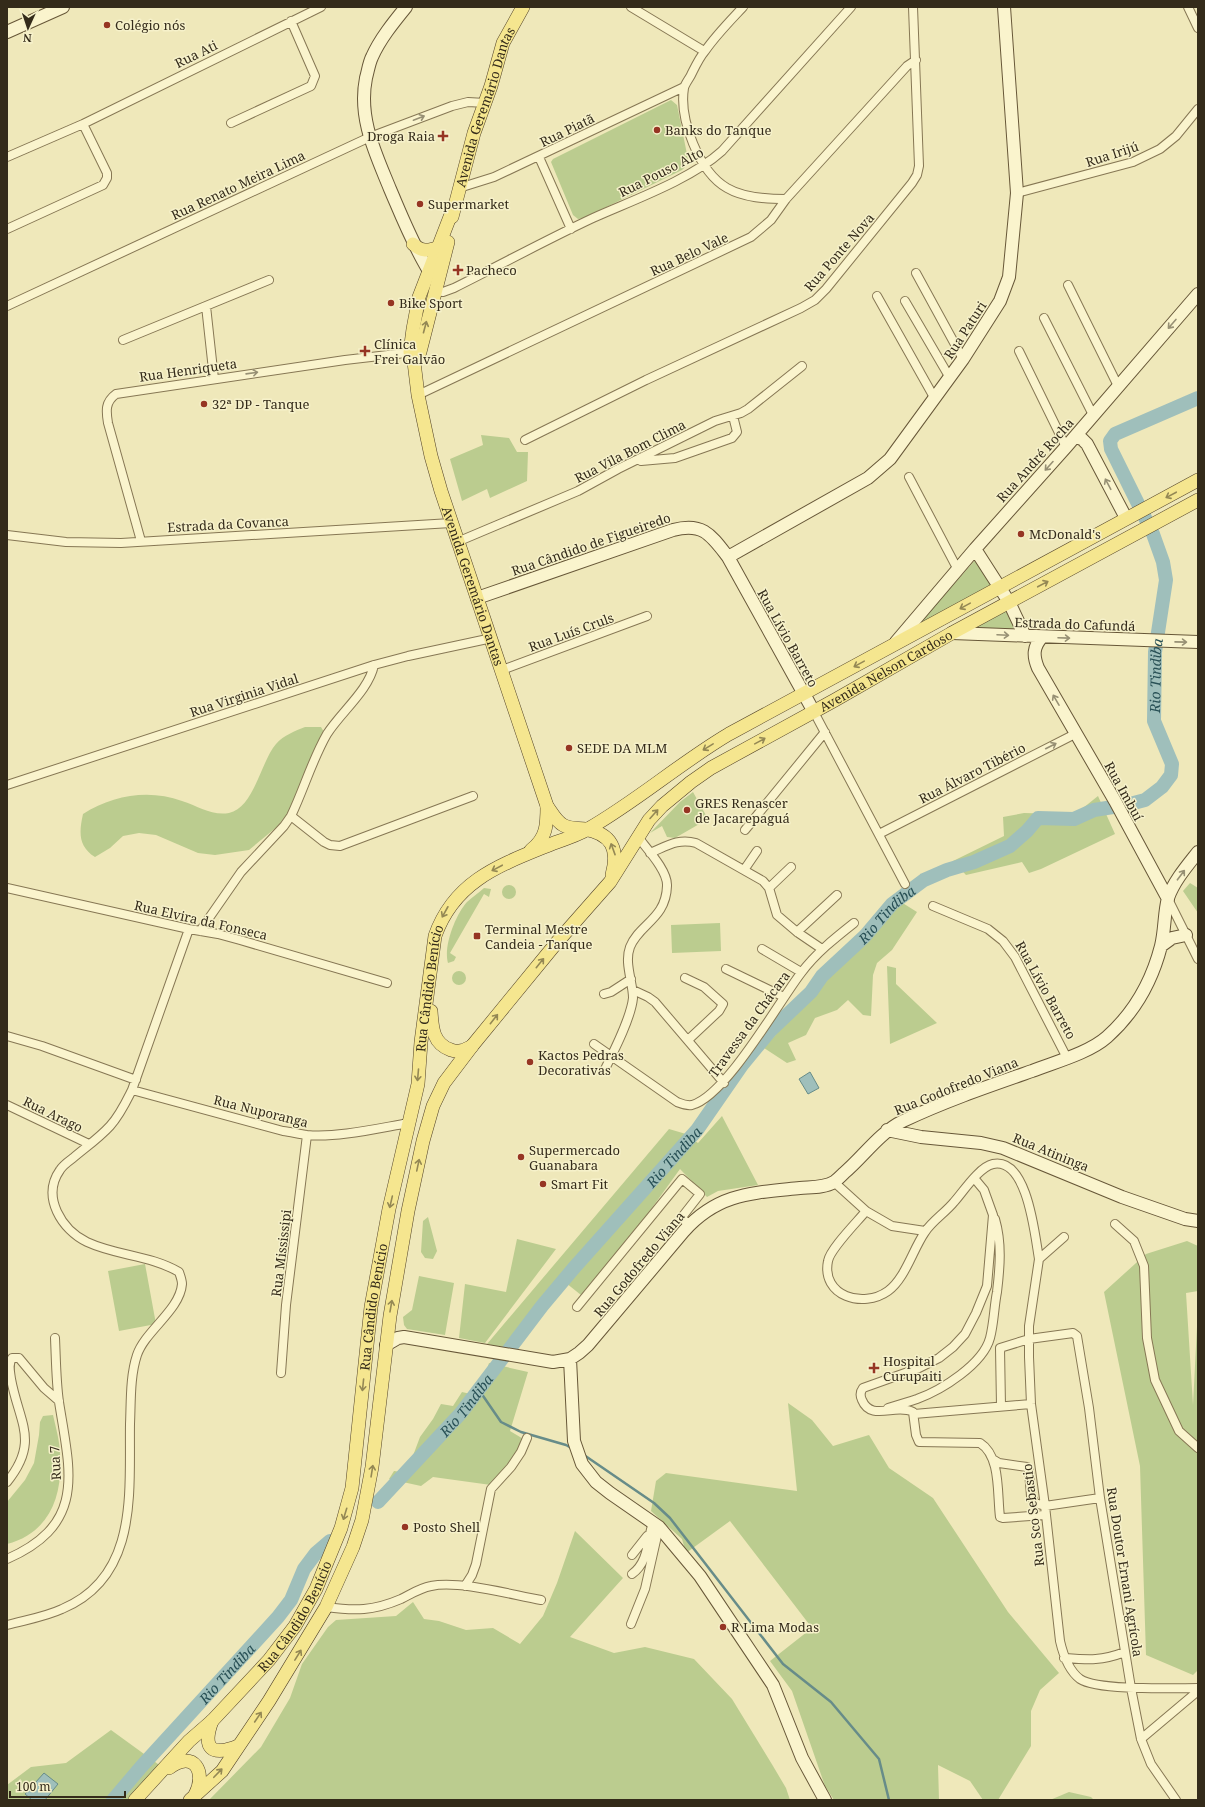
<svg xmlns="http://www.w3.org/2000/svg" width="1205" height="1807" font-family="'Noto Serif',serif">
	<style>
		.green { fill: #bbcc8f }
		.water { fill: #9fbfbb; stroke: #678c89 }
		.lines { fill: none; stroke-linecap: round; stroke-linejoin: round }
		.stream { stroke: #678c89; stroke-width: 2.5 }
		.river { stroke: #9fbfbb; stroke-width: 14 }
		.street-casing { stroke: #867754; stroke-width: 10 }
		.secondary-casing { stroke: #675738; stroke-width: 14 }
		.primary-casing { stroke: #534329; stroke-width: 14 }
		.street { stroke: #faf4cd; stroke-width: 8 }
		.secondary { stroke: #faf4cd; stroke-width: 12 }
		.primary { stroke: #f5e68f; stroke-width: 13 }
		.oneway { stroke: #979074 }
		.oneway2 { stroke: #948854 }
		.poi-dot { fill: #963523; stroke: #f6f1ca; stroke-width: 1.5 }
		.labels { text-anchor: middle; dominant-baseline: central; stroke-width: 3; stroke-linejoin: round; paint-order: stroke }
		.poi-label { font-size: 13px; fill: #342b1a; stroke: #f6f1ca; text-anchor: start }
		.street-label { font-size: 13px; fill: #342b1a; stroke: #f6f1ca }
		.water-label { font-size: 14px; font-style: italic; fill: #285055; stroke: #f6f1ca }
	</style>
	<rect width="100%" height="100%" fill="#efe8ba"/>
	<path class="green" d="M671,100L677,105L688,159L687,165L682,170L584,218L578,219L573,215L551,162L553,159Z
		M481,435L509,438L517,452H528L527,481L490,498L487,489L462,501L450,459L483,445Z
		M977,558L994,586L917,626Z
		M1004,608L1017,633L962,631Z
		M305,727H321L324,732L290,811L278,826L249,850L215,855L198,853L156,835L139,833L123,836L110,848L95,857C78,846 79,832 83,814C113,795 149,789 182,801C198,806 212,816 229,813C254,808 261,761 276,744C284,735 295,731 305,727Z
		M693,792L708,819L675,838L667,837L662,826L650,833L680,802Z
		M1098,796L1115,834L1041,869L1029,873L1022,862L966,875L953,861L1004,836L1003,817L1024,813L1059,814L1078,812Z
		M1190,883L1198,888V913L1183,891Z
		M502 892a7 7 0 1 1 14 0a7 7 0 1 1-14 0Z
		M484,888L491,889L489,897L484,894L450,953L456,957L454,961L448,963C443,946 456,914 467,902C472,897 479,893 484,888Z
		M901,902L917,912L892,950L877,963L873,975L871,1016L863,1015L848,1000L837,1010L815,1018L806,1035L788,1043L796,1060L787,1063L764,1048L843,958L868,937L892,908Z
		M720,923L721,951L672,953L671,925Z
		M887,966L896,968V984L937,1023L890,1044Z
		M452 978a7 7 0 1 1 14 0a7 7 0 1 1-14 0Z
		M722,1116L758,1185L718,1191L707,1197L680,1169L631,1237L581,1295L561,1279L505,1348L487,1344L669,1129L686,1134L698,1143Z
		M428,1217L437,1251L433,1259L425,1258L421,1252L423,1221Z
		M517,1239L556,1249L485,1343L459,1338L465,1284L506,1292Z
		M1187,1241L1198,1246V1291L1186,1293L1193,1405L1198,1307V1670L1193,1675L1146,1655L1140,1466L1104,1292L1146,1254Z
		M145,1264L156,1324L119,1331L108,1271Z
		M419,1276L454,1283L445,1335L407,1329L404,1325L403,1317L412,1310Z
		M489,1363L528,1372L510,1431L525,1440L510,1466L491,1485L433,1477L421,1486L389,1479L394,1471L401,1472L411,1461L420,1437L433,1419L441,1404L453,1406L462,1392L479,1396Z
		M788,1403L812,1420L833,1446L869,1435L889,1468L933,1498L1008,1612L1059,1673L1040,1690L1031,1711V1746L998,1800H983L970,1781L938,1765L939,1800H834L825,1786L792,1691L770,1661L812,1628L730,1521L686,1553L682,1539L651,1511L656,1481L666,1473L797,1491Z
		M53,1415C56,1428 60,1442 60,1455C63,1495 50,1533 7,1544V1502L25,1480L34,1463L39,1435L40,1422L43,1416Z
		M575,1531L623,1578L570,1637L614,1653L645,1647L694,1659L732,1699L773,1766L786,1788L790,1800H209L261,1747L290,1698L302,1664L328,1627L336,1620L396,1616L413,1602L424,1619L439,1621L466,1630L493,1628L520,1644L543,1616L557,1583Z
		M111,1730L162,1767L134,1800H7V1785L31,1767L66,1763Z
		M1069,1792L1091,1797L1094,1800H1050Z"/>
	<path class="water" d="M810,1072L819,1088L808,1094L799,1079Z
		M44,1773L58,1784L45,1800H32L25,1794Z"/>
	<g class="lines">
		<path class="stream" d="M479,1390L501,1422L521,1432L566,1445L573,1449
			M584,1455L654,1503L670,1518L783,1664L831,1702L879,1759L889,1800"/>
		<g class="river">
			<path id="s1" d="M378,1502L461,1413L542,1306L573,1269L697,1130L742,1065L770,1031L811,992L822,976L865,936L892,904L924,880L947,870L974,862L1010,846L1027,831L1038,818L1074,819L1094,810L1126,805L1145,800L1162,787L1171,775L1172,764L1154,721L1155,652L1166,580L1163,562L1153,534L1111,449L1110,441L1115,434L1198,398"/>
			<path id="s2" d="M113,1800L141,1767L278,1617L291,1600L304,1569L316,1553L330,1541"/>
		</g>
		<defs>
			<path id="street" d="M631,7L704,51
				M743,7C730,21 716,35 705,51C699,58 695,67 691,75C689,79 685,84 684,88C679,119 699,172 727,188C744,198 767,199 786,199
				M1188,7L1198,28
				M231,123L311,86L315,76L291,21
				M7,157L83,124L321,7
				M539,157L571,229
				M459,188L494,177L684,87
				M1017,193L1133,162L1160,149L1176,136L1198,109
				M7,229L103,185L107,178V173L83,124
				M916,273L963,359
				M1068,285L1118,386
				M435,291L443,292L454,288C500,265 546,240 593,218C633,200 690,180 722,151L851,7
				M877,296L935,399
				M905,301L950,378
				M7,306L370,137L452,106L468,102L485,103
				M206,306L214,379
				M1044,318L1093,415
				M123,340L269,280
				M1019,351L1066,447
				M418,395L751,237L771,220L786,199L907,66L916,60
				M525,440L646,380L801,308L815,300L826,289L912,183L917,175L919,166L913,7
				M641,461L675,458L732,438L737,432L733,416
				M909,477L958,570
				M7,535L66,542L121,543L451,523
				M141,541L108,423C106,411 105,402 116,394L345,360L414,352
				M457,542L578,491L618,469L715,421L741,413L748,409L802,366
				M502,670L647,616
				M814,712L905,884
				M7,785L374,665L408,656L492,638
				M291,816L324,842L330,845L340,846L473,796
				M745,830L825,732
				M879,834L1075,734
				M650,853C667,846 678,838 696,843L763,881L769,888L777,915L797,932L822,949
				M744,870L757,851
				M7,888L189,929L218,934L240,940L387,983
				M769,888L791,867
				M1168,899L1198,959
				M933,906L988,929L1003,941L1015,957L1067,1058
				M200,931L241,872L284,826L291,816C304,789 312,760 327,734C341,712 369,690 374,665
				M797,932L837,895
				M762,949L801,972
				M726,969L784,997
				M685,978L704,987L723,1004L719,1011L688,1040
				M633,990L648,997L655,1002L724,1083
				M604,994L611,992L631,979
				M7,1036L42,1046L136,1080
				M594,1044L677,1102C682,1104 686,1106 692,1105C726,1096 778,1003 801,973C816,953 835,938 854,923
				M605,1069C614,1051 631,1018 633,998C633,982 624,963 630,947C639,924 666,919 667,886C668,871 647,849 638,837
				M132,1090L283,1131C291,1132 299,1134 307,1135C337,1138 379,1128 409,1123
				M7,1105L89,1144
				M974,1178L984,1190L993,1215L987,1286L976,1313L965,1334L953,1347L939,1358L919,1368L863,1388C860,1392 860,1396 862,1400C871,1422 896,1403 913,1412L916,1435L919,1442L980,1443C1001,1456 997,1494 1000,1517L1003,1518L1045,1515
				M834,1182L866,1211C857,1222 830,1249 828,1261C821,1296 863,1309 888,1291C905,1279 913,1249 925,1232C932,1221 945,1213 954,1202C963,1192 979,1167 993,1164C1028,1157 1035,1237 1039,1259
				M866,1211L892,1226L925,1231
				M1115,1224L1134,1241L1144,1266L1147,1338L1155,1380L1179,1431L1198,1448
				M1064,1237L1039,1259L1029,1326V1357L1031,1404L1045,1506L1060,1641C1063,1654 1068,1670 1080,1679C1098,1691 1174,1688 1198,1688
				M577,1307L682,1179L700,1194L682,1217L685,1221L691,1223
				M281,1373L286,1305L307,1135
				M1001,1406L1000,1348L1029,1339L1073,1333L1077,1336L1089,1408L1100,1498L1131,1688L1141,1739L1151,1764L1176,1800
				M888,1408C898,1405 908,1402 917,1399C942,1390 983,1364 990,1338C994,1323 994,1307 997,1292C1000,1267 1002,1243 995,1219
				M914,1414L1031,1404
				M994,1460L999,1463L1027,1467L1029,1471L1031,1496L1035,1503L1045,1506L1100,1498
				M7,1482C40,1441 19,1423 11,1379C10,1371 8,1365 12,1358H19L44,1388L59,1401
				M632,1555L647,1536
				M7,1559C87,1524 70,1472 59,1402C56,1381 56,1359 55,1338
				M632,1574C649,1562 647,1540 653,1522
				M465,1586L472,1575L476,1564L491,1489L511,1467L521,1452L527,1438
				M326,1607C355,1611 373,1611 401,1599C411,1594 420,1588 431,1586C459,1580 512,1595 541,1600
				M631,1624L645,1589L659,1527
				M7,1625C25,1620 45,1617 62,1609C139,1577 129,1492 130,1424C131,1401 130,1376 137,1355C145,1331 180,1310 182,1284C182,1280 180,1275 179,1272C150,1255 117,1256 87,1242C62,1230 41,1197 60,1170C63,1165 69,1161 73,1158C86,1147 99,1138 110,1126C120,1115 126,1102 132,1090L189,929
				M1064,1658C1090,1660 1101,1661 1125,1652
				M1141,1739L1198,1691"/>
			<path id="secondary" d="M406,7C393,23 380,39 372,57C369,63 368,71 366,78C358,118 375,152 390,189C402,217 413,245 429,271
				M7,32L63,7
				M1075,437L1082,439L1087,444L1126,518
				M975,549L1009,602L1025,636
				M728,557L868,478L890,459L963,359L1000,301L1009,277L1017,193L1004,7
				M477,598L673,530C703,522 711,535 728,557L814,712
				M952,633L1198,642
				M1042,637C1033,647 1033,656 1038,668L1115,801L1168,899
				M896,642L975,549L1066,447L1198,294
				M1161,946L1172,938L1186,935
				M887,1130L921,1137L981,1143L1003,1148L1122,1197L1185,1219L1198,1221
				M386,1345L398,1338L404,1337L553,1362L570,1359L579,1353L588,1345L684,1231C718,1193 752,1193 800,1188C810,1187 824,1188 834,1182C837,1180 841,1176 844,1173C864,1156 879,1133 903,1121C945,1101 989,1086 1032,1071C1055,1062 1089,1053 1107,1037C1135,1012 1152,981 1161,946C1165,930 1164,913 1168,898C1174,881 1187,866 1198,852
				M570,1359L574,1441L582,1464L596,1482L610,1493L659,1527L700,1576L773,1685L802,1758L825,1800"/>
			<g id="primary">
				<path id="s3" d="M453,209L419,297L413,329L410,352L414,362L418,395L431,456L441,491L547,806C552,813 556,821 563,825C569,829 577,828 585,829C612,834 619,849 612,875"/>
				<path id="s4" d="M452,217L474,133L491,86L503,43L523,7"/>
				<path d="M413,244C422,252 428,251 439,247"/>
				<path d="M414,362L420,352L448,242"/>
				<path d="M531,850C547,838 547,824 547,806"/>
				<path d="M431,1011C432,1028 433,1044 451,1050C459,1053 465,1050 472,1046"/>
				<path d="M212,1721C202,1748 211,1757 238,1746"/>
				<path d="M169,1768C194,1749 207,1772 195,1795"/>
				<path id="s5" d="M135,1800L189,1741L212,1721L269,1660L295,1626L316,1589L341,1528L352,1488L371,1307L389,1209L418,1084L421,1042L435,936C455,879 503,864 554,843C566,839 578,835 588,829C637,801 680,763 729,734L1198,480"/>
				<path id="s6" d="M190,1800L222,1771L269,1701L326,1607L353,1547L362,1520L372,1467L390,1316L408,1211L423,1141L433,1106L444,1083L472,1046L558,941L610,882L649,820L662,806L691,782L711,768L835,700L952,633L1198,500"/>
			</g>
		</defs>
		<use href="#street" class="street-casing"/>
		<use href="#secondary" class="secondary-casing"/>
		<use href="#primary" class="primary-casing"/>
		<use href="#street" class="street"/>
		<use href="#secondary" class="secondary"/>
		<use href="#primary" class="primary"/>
	</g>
	<defs><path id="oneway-shaft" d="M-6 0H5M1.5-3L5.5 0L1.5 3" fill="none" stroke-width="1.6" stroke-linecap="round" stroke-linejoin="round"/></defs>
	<g class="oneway">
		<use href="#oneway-shaft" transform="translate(419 118) rotate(-21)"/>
		<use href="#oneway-shaft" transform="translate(1172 324) rotate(131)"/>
		<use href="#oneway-shaft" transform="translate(252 373) rotate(-8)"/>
		<use href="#oneway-shaft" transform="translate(1049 466) rotate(132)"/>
		<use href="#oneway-shaft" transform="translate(1108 484) rotate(-118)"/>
		<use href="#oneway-shaft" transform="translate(1003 635) rotate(3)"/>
		<use href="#oneway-shaft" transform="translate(1064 638) rotate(2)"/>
		<use href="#oneway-shaft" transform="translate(1181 642) rotate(1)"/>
		<use href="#oneway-shaft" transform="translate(1056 700) rotate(-120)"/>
		<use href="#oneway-shaft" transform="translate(1051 746) rotate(-27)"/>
		<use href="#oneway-shaft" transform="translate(1181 875) rotate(-53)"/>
	</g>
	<g class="oneway2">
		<use href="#oneway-shaft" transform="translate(425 327) rotate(-75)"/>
		<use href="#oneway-shaft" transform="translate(1171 495) rotate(152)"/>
		<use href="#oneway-shaft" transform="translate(1043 584) rotate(-28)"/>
		<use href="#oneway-shaft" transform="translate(965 606) rotate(151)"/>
		<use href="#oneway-shaft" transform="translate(859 664) rotate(151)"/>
		<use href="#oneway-shaft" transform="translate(760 741) rotate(-29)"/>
		<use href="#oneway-shaft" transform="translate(708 747) rotate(149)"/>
		<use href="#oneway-shaft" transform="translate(654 814) rotate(-48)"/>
		<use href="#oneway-shaft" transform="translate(613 849) rotate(-110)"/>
		<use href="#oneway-shaft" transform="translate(497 868) rotate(152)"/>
		<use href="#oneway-shaft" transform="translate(445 912) rotate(119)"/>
		<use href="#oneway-shaft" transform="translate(540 963) rotate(-51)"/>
		<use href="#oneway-shaft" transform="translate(494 1019) rotate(-52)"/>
		<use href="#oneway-shaft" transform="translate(418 1075) rotate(95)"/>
		<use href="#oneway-shaft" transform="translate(418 1165) rotate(-78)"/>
		<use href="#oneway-shaft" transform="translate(391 1202) rotate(103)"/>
		<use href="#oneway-shaft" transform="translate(391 1306) rotate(-80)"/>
		<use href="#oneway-shaft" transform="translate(363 1385) rotate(96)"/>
		<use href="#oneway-shaft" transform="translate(372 1471) rotate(-81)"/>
		<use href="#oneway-shaft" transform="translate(345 1514) rotate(107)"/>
		<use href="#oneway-shaft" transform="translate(298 1655) rotate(-58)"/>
		<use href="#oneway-shaft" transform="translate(258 1717) rotate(-56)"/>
		<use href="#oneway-shaft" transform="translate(218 1773) rotate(-46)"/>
	</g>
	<g class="poi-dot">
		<circle cx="107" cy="25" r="4"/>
		<circle cx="657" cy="130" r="4"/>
		<path d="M441 130h4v4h4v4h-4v4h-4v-4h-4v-4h4z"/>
		<circle cx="420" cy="204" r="4"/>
		<path d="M456 264h4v4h4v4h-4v4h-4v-4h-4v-4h4z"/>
		<circle cx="391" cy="303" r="4"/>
		<path d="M363 345h4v4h4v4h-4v4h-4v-4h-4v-4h4z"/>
		<circle cx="204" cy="404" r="4"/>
		<circle cx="1021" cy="534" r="4"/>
		<circle cx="569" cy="748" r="4"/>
		<circle cx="687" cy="810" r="4"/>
		<rect x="473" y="932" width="8" height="8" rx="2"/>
		<circle cx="530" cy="1062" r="4"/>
		<circle cx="521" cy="1157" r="4"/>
		<circle cx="543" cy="1184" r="4"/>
		<path d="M872 1362h4v4h4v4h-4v4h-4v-4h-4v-4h4z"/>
		<circle cx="405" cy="1527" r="4"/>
		<circle cx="723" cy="1627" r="4"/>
	</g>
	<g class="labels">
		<g class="poi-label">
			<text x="115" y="25">Colégio nós</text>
			<text x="665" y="130">Banks do Tanque</text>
			<text x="435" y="136" text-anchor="end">Droga Raia</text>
			<text x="428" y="204">Supermarket</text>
			<text x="466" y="270">Pacheco</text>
			<text x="399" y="303">Bike Sport</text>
			<text x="374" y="344">Clínica<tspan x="374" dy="15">Frei Galvão</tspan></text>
			<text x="212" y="404">32ª DP - Tanque</text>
			<text x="1029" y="534">McDonald's</text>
			<text x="577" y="748">SEDE DA MLM</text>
			<text x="695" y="803">GRES Renascer<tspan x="695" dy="15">de Jacarepaguá</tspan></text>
			<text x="485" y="929">Terminal Mestre<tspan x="485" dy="15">Candeia - Tanque</tspan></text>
			<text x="538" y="1055">Kactos Pedras<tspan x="538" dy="15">Decorativas</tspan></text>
			<text x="529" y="1150">Supermercado<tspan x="529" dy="15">Guanabara</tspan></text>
			<text x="551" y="1184">Smart Fit</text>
			<text x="883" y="1361">Hospital<tspan x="883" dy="15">Curupaiti</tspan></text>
			<text x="413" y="1527">Posto Shell</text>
			<text x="731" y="1627">R Lima Modas</text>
		</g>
		<g class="street-label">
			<text transform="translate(196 54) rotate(-26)">Rua Ati</text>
			<text stroke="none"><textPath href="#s4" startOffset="115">Avenida Geremário Dantas</textPath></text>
			<text transform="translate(567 130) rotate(-26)">Rua Piatã</text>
			<text transform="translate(1112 154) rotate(-18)">Rua Irijú</text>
			<text transform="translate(661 172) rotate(-27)">Rua Pouso Alto</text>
			<text transform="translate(238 185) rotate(-25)">Rua Renato Meira Lima</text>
			<text transform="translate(839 252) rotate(-49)">Rua Ponte Nova</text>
			<text transform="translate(689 254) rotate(-25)">Rua Belo Vale</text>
			<text transform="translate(965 330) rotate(-57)">Rua Paturi</text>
			<text transform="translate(188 370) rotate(-8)">Rua Henriqueta</text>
			<text transform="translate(630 451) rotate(-27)">Rua Vila Bom Clima</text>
			<text transform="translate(1035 460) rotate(-48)">Rua André Rocha</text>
			<text transform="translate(228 524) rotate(-3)">Estrada da Covanca</text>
			<text transform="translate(591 544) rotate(-19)">Rua Cândido de Figueiredo</text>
			<text stroke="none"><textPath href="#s3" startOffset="393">Avenida Geremário Dantas</textPath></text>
			<text transform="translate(1075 624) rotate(2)">Estrada do Cafundá</text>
			<text transform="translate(571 632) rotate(-20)">Rua Luís Cruls</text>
			<text transform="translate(788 638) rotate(61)">Rua Lívio Barreto</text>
			<text stroke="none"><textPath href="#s6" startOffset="1393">Avenida Nelson Cardoso</textPath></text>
			<text transform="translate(244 695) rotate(-18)">Rua Virginia Vidal</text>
			<text transform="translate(972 773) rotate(-27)">Rua Álvaro Tibério</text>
			<text transform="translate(1124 791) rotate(61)">Rua Imbuí</text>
			<text transform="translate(201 920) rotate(13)">Rua Elvira da Fonseca</text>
			<text stroke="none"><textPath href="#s5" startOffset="893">Rua Cândido Benício</textPath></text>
			<text transform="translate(1046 990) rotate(61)">Rua Lívio Barreto</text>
			<text transform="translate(749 1024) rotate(-54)">Travessa da Chácara</text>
			<text transform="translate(956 1086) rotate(-22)">Rua Godofredo Viana</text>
			<text transform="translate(261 1111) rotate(14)">Rua Nuporanga</text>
			<text transform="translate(53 1114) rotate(26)">Rua Arago</text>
			<text transform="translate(1051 1152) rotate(22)">Rua Atininga</text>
			<text transform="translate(281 1253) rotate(-83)">Rua Mississipi</text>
			<text transform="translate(639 1264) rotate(-50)">Rua Godofredo Viana</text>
			<text stroke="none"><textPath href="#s5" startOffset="569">Rua Cândido Benício</textPath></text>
			<text transform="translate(55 1463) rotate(-93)">Rua 7</text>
			<text transform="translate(1033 1515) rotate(-97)">Rua Sco Sebastio</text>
			<text transform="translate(1125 1572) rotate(81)">Rua Doutor Ernani Agrícola</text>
			<text stroke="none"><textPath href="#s5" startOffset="245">Rua Cândido Benício</textPath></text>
		</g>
		<g class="water-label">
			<text stroke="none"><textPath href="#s1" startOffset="1212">Rio Tindiba</textPath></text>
			<text stroke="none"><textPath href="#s1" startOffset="779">Rio Tindiba</textPath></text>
			<text stroke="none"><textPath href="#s1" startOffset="455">Rio Tindiba</textPath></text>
			<text stroke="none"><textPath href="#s1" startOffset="131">Rio Tindiba</textPath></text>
			<text stroke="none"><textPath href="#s2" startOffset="170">Rio Tindiba</textPath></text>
		</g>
	</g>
	<rect width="1205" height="1807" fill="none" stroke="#342b1a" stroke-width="16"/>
	<g transform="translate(28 28) rotate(183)" stroke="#f6f1ca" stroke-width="3" paint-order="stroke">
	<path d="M0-3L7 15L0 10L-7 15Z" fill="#342b1a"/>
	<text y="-6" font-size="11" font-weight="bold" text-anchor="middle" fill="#342b1a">N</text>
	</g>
	<path d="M10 1791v6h115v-6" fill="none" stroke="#342b1a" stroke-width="2"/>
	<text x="16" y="1791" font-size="12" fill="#342b1a" stroke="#f6f1ca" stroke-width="3" paint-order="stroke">100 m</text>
</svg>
